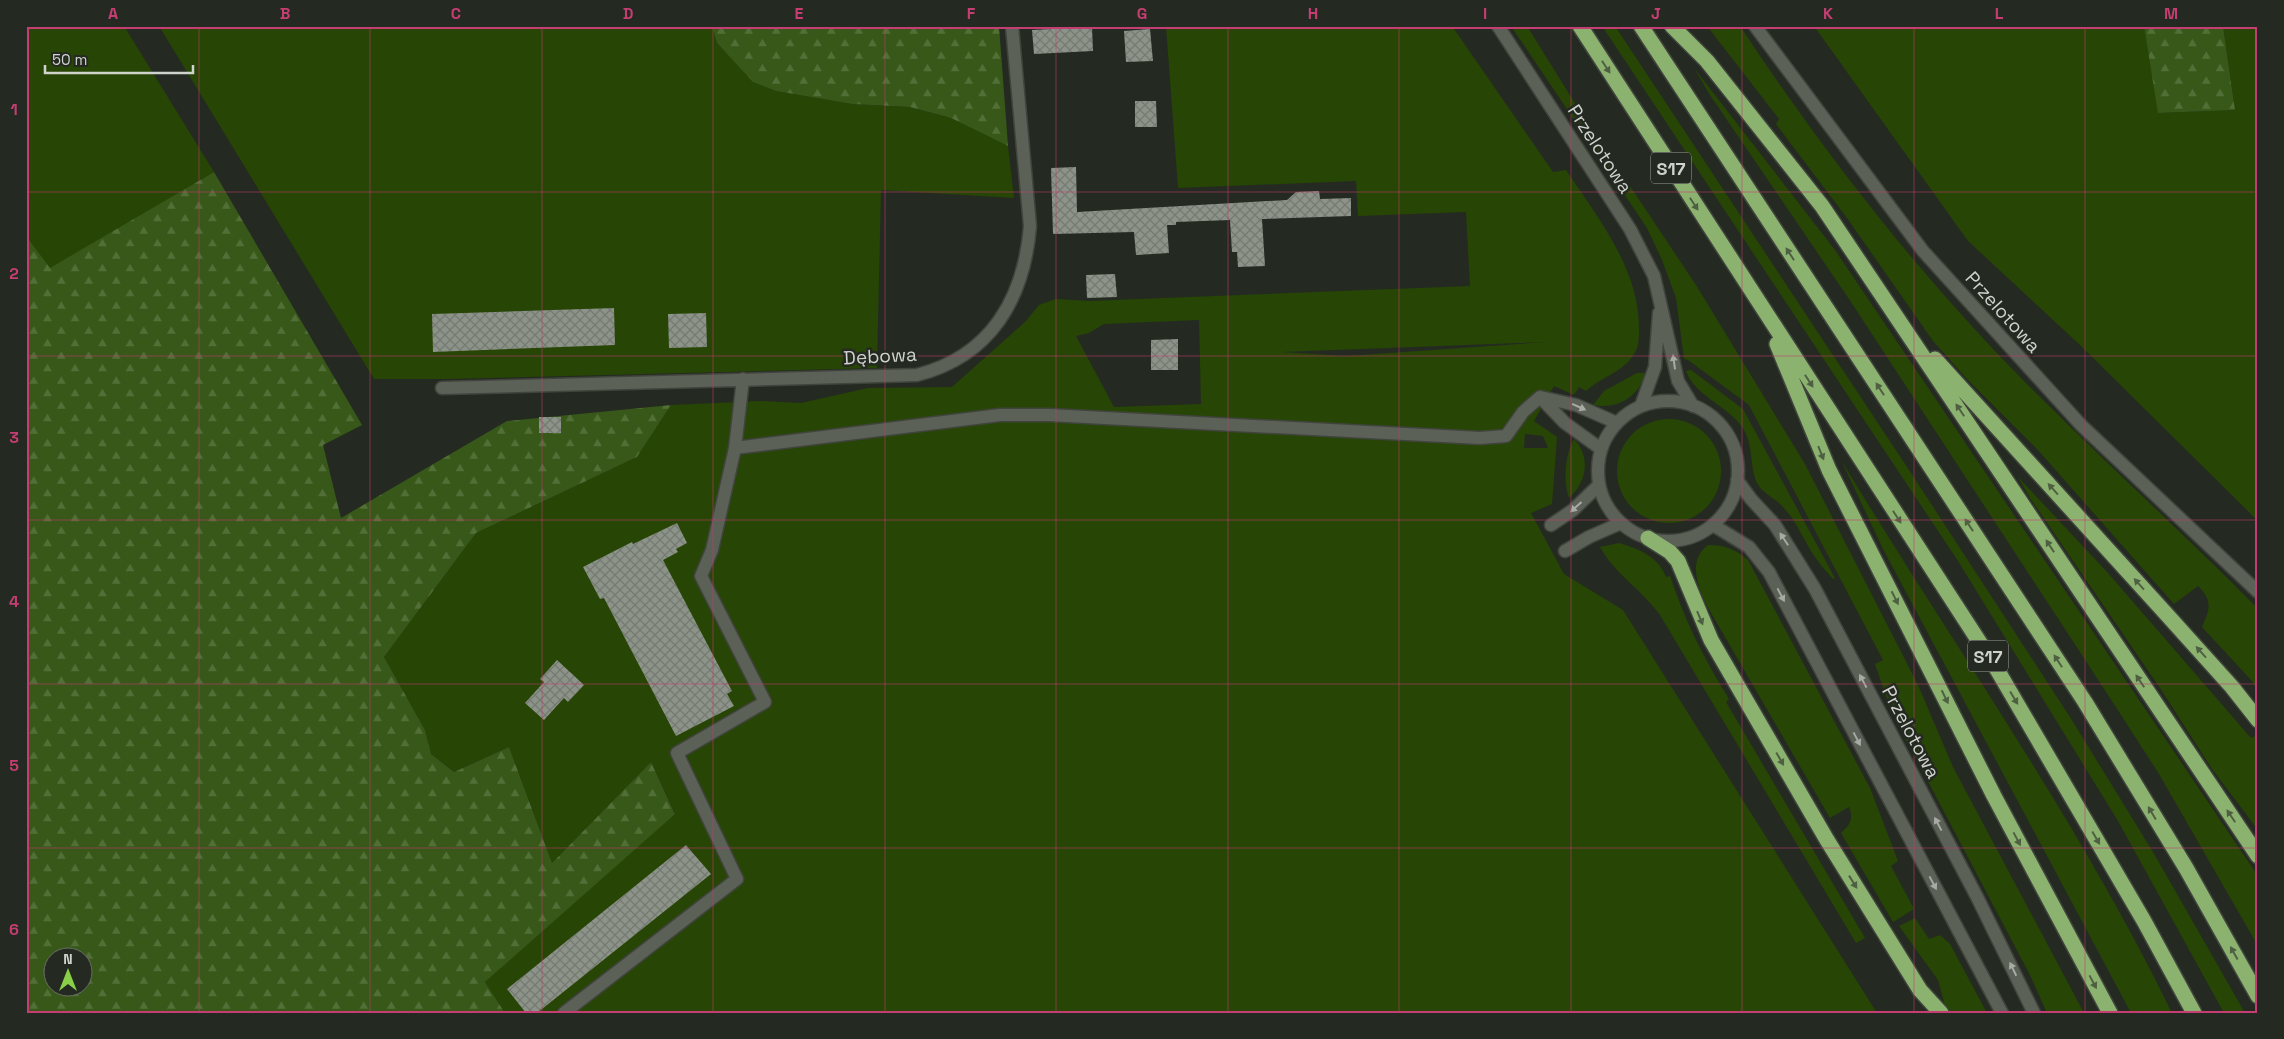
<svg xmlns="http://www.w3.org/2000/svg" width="2284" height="1039" font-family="'Space Grotesk',sans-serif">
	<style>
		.grass { fill: #274505; fill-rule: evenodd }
		.forest { fill: url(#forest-firs); fill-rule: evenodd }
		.building { fill: url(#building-cross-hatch) }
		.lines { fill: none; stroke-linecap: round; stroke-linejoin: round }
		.minor-casing { stroke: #40443d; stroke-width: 15 }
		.highway-casing { stroke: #40443d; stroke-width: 18 }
		.minor { stroke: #5b6157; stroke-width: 12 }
		.highway { stroke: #8cb270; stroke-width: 15 }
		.oneway { fill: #4e6041 }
		.oneway2 { fill: #a7aba4 }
		.grid { fill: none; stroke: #c53d72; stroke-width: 1; stroke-opacity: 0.55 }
		.labels { text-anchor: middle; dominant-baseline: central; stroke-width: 5; stroke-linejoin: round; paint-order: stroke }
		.shield { fill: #242a21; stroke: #9ca099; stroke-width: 1 }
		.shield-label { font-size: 18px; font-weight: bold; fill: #d0d3cd }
		.street-label { font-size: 19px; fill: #d0d3cd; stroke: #242a21 }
		.neatline { fill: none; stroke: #c53d72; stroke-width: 2 }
		.grid-label { font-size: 16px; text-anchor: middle; font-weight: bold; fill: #c53d72 }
	</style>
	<defs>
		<pattern id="forest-firs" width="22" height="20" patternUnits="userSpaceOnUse" patternTransform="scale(1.25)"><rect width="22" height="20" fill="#375818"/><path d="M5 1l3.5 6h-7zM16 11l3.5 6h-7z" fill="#536f38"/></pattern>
		<pattern id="building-cross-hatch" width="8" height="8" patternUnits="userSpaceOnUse" patternTransform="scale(1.25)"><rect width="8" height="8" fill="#8c9388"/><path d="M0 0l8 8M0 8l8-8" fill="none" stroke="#757a72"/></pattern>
	</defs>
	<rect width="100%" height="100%" fill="#242a21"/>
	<path class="grass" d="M26,26H124L214,172L50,269L26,236Z
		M159,26H712L717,43L753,81L776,91L852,104L910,107L951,118L1008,146L1014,198L881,190L877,368L449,379H374Z
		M1166,26H1452L1553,172L1566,170C1598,218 1639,268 1639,328C1639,338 1639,349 1632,357C1622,372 1600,378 1586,391L1579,387L1574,395L1554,386L1534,421L1557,437L1552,504L1531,513L1564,574L1623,610L1877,1013H505L485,982L675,813L651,762L552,863L509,747L454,772L431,754L425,730L384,657L476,533L637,457L671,405L761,401L801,403L868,388L952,387L1025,322L1039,305L1056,299L1089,301L1470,286L1466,212L1358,216L1356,181L1178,188ZM1199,320L1201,404L1114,407L1076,336L1089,333L1104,324ZM1546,342L1346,356L1282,352ZM1525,434L1543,436L1548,448H1524Z
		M1511,26H1527L1576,105L1696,285L1805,464L1918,685L1953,767L2084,1013H2047L2030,975L1892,713L1875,664L1883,660L1749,405L1688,360L1684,359L1676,298L1662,260L1647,228Z
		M1602,26H1615L1911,473L2070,717L2153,852L2245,1013H2224L2118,821L1958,561Z
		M1707,26H1740C1812,135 1892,240 1981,336C2069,431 2167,516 2258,609V690L2251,680L2202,627C2210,609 2213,601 2198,586L2174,604L2037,449L1966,378L1933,341L1847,218L1776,124L1779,119Z
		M1814,26H2144L2159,113L2235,110L2223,26H2258V521L2080,345L1968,241Z
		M1694,68L1835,250L2258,876V946L2159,774L2110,698L1851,302L1710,95Z
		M1691,370L1743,409L1835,578L1833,579C1825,570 1817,561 1811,551C1802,536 1795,519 1782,506C1775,498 1762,493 1757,483C1749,466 1754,443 1742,427C1727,405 1696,397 1686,371Z
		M1637,373H1646C1639,396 1618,410 1593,405L1604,391Z
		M1617 471a52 52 0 1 1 104 0a52 52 0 1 1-104 0Z
		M1574,439C1591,457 1587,482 1569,498C1563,482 1565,453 1574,439Z
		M1841,460C1952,644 2078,819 2172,1013H2131L1884,551Z
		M2018,477L2108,573L2251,738L2258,735V830L2212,769L2162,691L2030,498Z
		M1619,543C1639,549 1659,557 1666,577L1670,576C1685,621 1704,659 1729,699L1726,702L1865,938L1856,943L1660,615C1642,590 1615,574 1600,547Z
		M1708,545C1725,545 1735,549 1748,560L1870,788L1898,861L1891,866L1914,909L1893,922L1841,833C1850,825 1854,819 1849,807L1830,818L1707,606C1698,588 1687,560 1708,545Z
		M1915,918L1929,939L1940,935L1950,944L1987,1013H1947L1938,980L1899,926Z"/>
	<path class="forest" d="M712,26H999L1008,146L951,118L910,107L852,104L776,91L753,82L717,43Z
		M2144,26H2223L2235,110L2158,113Z
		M214,172L362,425L323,445L341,518L507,421L671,405L637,457L476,533L384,657L425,730L431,754L454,772L509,747L552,863L651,762L675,814L485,982L505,1013H26V236L50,268ZM52,956H82V986H52Z"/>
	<path class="building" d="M1092,27L1093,51L1034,54L1032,30Z
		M1150,29L1153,61L1126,62L1124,31Z
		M1135,101H1156L1157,127H1135Z
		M1076,167L1077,212L1287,200L1296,192L1319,191L1320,199L1351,198V216L1262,219L1265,266L1238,267L1237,252H1232L1230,220L1176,222V225H1167L1169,253L1136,255L1134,232L1053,234L1051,168Z
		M1115,274L1117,297L1087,298L1086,275Z
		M614,308L615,345L433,352L432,314Z
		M706,313L707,347L669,348L668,314Z
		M1178,339V370H1151V340Z
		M539,417H561V433H539Z
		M677,523L687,543L676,549L678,552L663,560L732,691L727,694L734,706L676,736L604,598L600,599L583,567L632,542L633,544Z
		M557,660L584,685L568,702L564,698L544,720L525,703L544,682L540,679Z
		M686,845L711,874L537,1013H526L507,989Z"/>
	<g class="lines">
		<defs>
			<path id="minor" d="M1498,26L1630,229L1654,276L1678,381L1693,406
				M1755,26L1923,251L2081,425L2258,592
				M442,388L917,375C991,356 1024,299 1030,226L1012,26
				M1540,397L1576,405L1617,423
				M1540,397L1565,423L1601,449
				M1598 471a70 70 0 1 1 140 0a70 70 0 1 1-140 0Z
				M1641,406L1655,367L1659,313
				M735,448L743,379
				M1737,480L1751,499L1775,525L1815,589L1977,897L2034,1013
				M1551,525L1573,510L1599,485
				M1713,525L1749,547L1769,572L2002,1013
				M1565,551L1589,537L1621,523
				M564,1013L737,879L677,753L765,702L701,576L712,550L735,448L1000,415H1049L1480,438L1506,436L1523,412L1540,397"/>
			<path id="highway" d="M1580,26L1995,666L2144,921L2194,1013
				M1641,26L2085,702L2186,868L2258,996
				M1672,26L1707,61L1822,206L2258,856
				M1777,344L1829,470L1994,796L2110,1013
				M1935,359L2169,617L2232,687L2258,720
				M1648,538L1670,552L1678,561L1711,640L1827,840L1920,990L1941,1013"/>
		</defs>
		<use href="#minor" class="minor-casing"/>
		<use href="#highway" class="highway-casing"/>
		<use href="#minor" class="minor"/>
		<use href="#highway" class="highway"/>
	</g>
	<defs><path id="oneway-solid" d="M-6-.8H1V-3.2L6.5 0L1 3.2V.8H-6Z" transform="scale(1.25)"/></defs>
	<g class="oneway">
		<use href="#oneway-solid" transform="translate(1606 67) rotate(57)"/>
		<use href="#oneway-solid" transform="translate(1694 204) rotate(57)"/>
		<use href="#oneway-solid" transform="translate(1790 254) rotate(-123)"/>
		<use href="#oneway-solid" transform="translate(1809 381) rotate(57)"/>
		<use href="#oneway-solid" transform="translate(1880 389) rotate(-123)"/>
		<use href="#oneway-solid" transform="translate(1960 410) rotate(-124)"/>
		<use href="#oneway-solid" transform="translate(1821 453) rotate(68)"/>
		<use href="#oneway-solid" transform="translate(2053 489) rotate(-132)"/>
		<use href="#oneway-solid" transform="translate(1897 517) rotate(57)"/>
		<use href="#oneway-solid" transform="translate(1969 525) rotate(-123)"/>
		<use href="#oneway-solid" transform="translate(2050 546) rotate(-123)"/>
		<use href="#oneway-solid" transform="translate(2139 584) rotate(-132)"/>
		<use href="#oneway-solid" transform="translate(1895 598) rotate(63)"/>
		<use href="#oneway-solid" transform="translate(1700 618) rotate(67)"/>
		<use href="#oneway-solid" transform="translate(2201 652) rotate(-132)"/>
		<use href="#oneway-solid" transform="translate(2058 661) rotate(-123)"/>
		<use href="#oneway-solid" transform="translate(2140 681) rotate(-124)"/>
		<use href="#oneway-solid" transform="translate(1945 697) rotate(64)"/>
		<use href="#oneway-solid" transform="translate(2014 698) rotate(59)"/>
		<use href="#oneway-solid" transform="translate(1780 759) rotate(60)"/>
		<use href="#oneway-solid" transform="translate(2152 813) rotate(-121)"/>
		<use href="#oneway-solid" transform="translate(2231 816) rotate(-124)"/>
		<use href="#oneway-solid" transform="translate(2096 838) rotate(60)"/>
		<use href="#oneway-solid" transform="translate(2017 839) rotate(62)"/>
		<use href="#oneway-solid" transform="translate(1853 882) rotate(58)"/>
		<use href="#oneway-solid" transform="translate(2234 953) rotate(-119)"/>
		<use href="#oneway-solid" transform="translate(2093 982) rotate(62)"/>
	</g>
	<g class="oneway2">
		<use href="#oneway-solid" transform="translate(1674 362) rotate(-98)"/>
		<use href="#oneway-solid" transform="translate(1579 407) rotate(24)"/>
		<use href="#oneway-solid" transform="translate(1576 507) rotate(138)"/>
		<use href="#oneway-solid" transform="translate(1784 539) rotate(-124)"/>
		<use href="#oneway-solid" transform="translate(1781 595) rotate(62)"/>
		<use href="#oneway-solid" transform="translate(1863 681) rotate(-118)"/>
		<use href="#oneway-solid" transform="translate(1857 739) rotate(62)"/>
		<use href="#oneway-solid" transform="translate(1938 824) rotate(-118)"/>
		<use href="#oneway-solid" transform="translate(1933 883) rotate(62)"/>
		<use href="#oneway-solid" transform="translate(2013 969) rotate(-116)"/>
	</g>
	<path class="grid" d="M199,26V1013M370,26V1013M542,26V1013M713,26V1013M885,26V1013M1056,26V1013M1228,26V1013M1399,26V1013M1571,26V1013M1742,26V1013M1914,26V1013M2085,26V1013M26,192H2258M26,356H2258M26,520H2258M26,684H2258M26,848H2258"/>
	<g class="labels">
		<g class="shield">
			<rect x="1651" y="152.5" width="40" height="31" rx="4"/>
			<rect x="1968" y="640.5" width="40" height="31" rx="4"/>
		</g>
		<g class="shield-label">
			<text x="1671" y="168">S17</text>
			<text x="1988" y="656">S17</text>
		</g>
		<g class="street-label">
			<text transform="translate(1600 149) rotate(57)">Przelotowa</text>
			<text transform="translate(2003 312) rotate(48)">Przelotowa</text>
			<text transform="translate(880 356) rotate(-3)">Dębowa</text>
			<text transform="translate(1911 732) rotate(62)">Przelotowa</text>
		</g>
	</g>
	<rect width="2284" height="1039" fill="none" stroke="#242a21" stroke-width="55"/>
	<g transform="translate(68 972)"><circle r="24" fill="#242a21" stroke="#696e66"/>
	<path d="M0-4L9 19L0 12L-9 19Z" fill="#89cf48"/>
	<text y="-8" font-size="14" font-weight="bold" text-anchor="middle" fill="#d0d3cd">N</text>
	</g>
	<path d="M45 65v8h148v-8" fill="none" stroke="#d0d3cd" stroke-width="2.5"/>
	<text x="52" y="65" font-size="15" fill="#d0d3cd" stroke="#242a21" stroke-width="4" paint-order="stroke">50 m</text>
	<rect x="28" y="28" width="2228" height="984" class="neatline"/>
	<g class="grid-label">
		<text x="113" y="19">A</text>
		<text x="285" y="19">B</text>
		<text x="456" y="19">C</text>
		<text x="628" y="19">D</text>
		<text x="799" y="19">E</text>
		<text x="971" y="19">F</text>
		<text x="1142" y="19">G</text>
		<text x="1313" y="19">H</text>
		<text x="1485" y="19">I</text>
		<text x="1656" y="19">J</text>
		<text x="1828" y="19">K</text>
		<text x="1999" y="19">L</text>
		<text x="2171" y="19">M</text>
		<text x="14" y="115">1</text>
		<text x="14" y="279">2</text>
		<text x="14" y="443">3</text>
		<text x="14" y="607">4</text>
		<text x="14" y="771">5</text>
		<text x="14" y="935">6</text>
	</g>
</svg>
